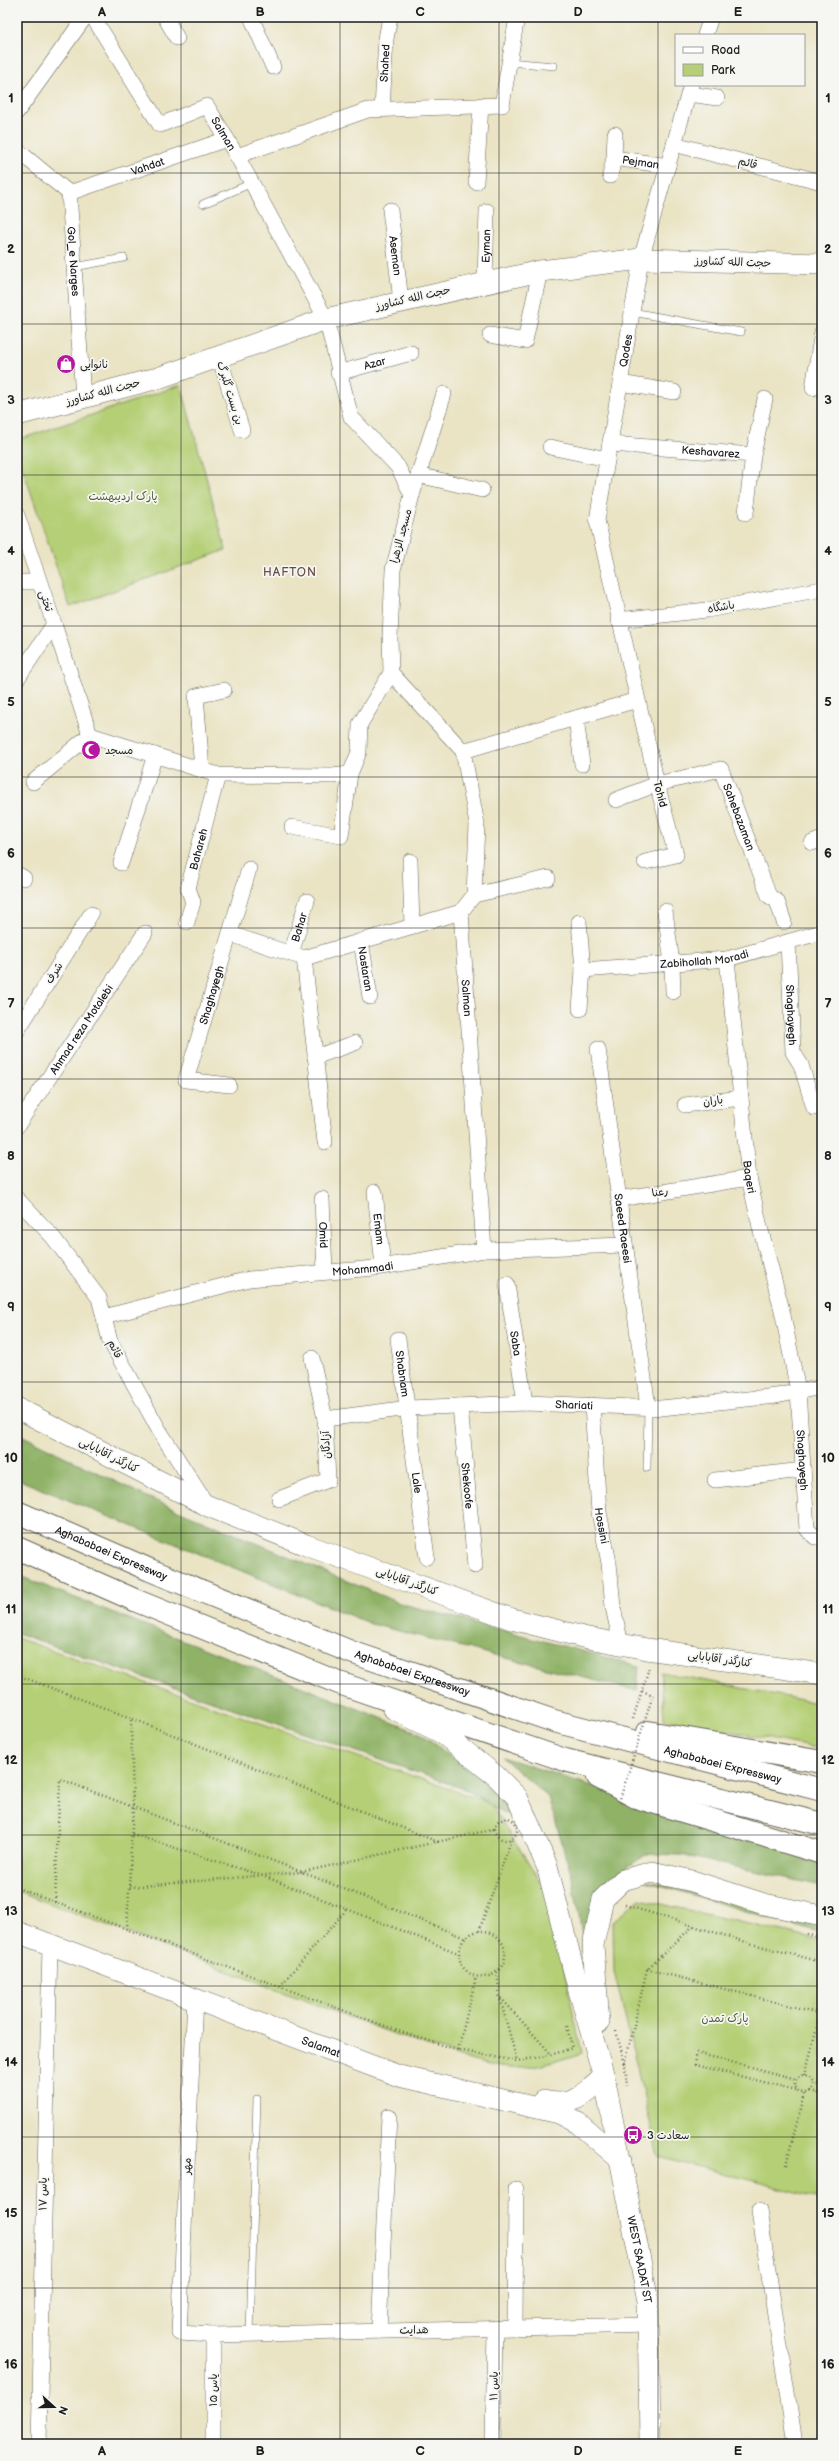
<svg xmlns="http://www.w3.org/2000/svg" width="839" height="2461" font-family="'Balsamiq Sans','Playpen Sans Arabic',sans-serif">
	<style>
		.green { fill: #b4cf75; stroke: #687648 }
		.forest { fill: #8fb266; stroke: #566741 }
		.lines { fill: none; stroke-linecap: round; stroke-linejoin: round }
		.lane-casing { stroke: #646257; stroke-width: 8 }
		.street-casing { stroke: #646257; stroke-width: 16 }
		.secondary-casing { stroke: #646257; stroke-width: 22 }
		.highway-casing { stroke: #646257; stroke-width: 24 }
		.path { stroke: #646257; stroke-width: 2.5; stroke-dasharray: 1 3; stroke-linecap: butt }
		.lane { stroke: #fff; stroke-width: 7 }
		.street { stroke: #fff; stroke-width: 15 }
		.secondary { stroke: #fff; stroke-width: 21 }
		.highway { stroke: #fff; stroke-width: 22 }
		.path-bridge { stroke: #646257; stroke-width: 2.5; stroke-dasharray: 1 3; stroke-linecap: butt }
		.grid { fill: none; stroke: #1c1c1c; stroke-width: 1; stroke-opacity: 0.55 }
		.labels { text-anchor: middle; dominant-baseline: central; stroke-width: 3.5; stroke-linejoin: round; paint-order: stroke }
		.street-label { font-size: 11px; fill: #1c1c1c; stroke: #f6f6f2 }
		.poi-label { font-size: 11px; fill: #1c1c1c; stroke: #f6f6f2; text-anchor: start }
		.park-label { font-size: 11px; fill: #515b3b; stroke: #f6f6f2 }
		.neighbourhood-label { font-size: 12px; letter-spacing: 1px; fill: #684b47; stroke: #f6f6f2 }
		.neatline { fill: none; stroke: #1c1c1c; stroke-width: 1.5 }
		.grid-label { font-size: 13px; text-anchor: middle; font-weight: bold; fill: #1c1c1c }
	</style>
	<rect width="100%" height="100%" fill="#f6f6f2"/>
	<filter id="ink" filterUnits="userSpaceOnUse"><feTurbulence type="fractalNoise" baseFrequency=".025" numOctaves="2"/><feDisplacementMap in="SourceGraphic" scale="8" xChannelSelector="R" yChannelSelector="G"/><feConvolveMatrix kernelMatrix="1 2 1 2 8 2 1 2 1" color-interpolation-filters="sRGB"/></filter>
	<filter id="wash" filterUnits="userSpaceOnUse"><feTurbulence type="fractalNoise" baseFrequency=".012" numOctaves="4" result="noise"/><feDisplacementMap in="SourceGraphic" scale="16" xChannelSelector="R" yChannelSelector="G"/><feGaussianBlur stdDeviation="0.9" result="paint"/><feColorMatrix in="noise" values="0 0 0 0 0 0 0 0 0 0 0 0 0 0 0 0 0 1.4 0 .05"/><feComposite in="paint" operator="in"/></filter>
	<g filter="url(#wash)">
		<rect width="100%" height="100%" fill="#eae4c4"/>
		<path class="green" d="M181,385L226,550L70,607L17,452V440Z
			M17,1638L490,1803L548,1894L582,2053C562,2059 542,2067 522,2068C488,2071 433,2047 399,2036L17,1891Z
			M661,1672L822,1704V1749L664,1719Z
			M640,1899L822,1941V2199L658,2156L614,1971L613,1921Z"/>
		<path class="forest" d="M17,1433L147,1497L399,1603L639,1666L637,1691L371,1624L17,1479Z
			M17,1575L422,1734L512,1803L517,1815L502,1813L467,1790L17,1633Z
			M502,1757L767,1842L822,1857V1886L681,1855L647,1854L611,1878L587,1965L573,1880L548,1797Z
			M643,1880L822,1920V1934Z"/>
	</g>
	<g filter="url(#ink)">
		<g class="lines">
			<defs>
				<path id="lane" d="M509,62L554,66
					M203,204L252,183
					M74,267L124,258
					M632,312L741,332
					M647,1468L648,1407
					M250,2334L257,2099"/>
				<g id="street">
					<path id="s1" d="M93,17L160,125L207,106L237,156L326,319L351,417L398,467L412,495L393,570L390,637L391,673L463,751"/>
					<path d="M165,17L177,38"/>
					<path d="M251,17L273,67"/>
					<path d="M705,35L711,17"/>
					<path d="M689,94L717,98"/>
					<path id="s2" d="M382,109L386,39L390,17"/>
					<path d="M17,112L85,17"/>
					<path d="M674,144L822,182"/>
					<path id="s3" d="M17,150L69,193L83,397"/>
					<path d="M237,156L368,110L502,105L517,17"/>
					<path id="s4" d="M614,158L668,166"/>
					<path d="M610,176L614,158L615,134"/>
					<path d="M476,182L481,105"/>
					<path id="s5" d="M69,193L227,139"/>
					<path id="s6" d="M390,210L401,301"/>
					<path id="s7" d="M485,281L487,211"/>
					<path d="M490,335L525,341L540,271"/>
					<path d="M219,356L242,430"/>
					<path id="s8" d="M338,373L411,353"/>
					<path d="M620,383L674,392"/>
					<path d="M813,388L822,332"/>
					<path id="s9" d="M610,444L753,455L746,513"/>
					<path d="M550,447L607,459"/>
					<path d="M753,455L765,399"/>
					<path d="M418,475L482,490"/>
					<path d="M412,495L444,394"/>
					<path d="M17,515L54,624L17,679"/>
					<path d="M17,582H39"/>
					<path d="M618,620L707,610L822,589"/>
					<path d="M54,624L90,735L218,775L332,776L350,774L359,752L360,724L391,673"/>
					<path d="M576,718L582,764"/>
					<path id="s10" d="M463,751L477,824L474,895L461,912L484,1250"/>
					<path d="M463,751L637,700"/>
					<path d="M202,769L196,696L224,690"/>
					<path d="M33,782L90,735"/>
					<path id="s11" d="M616,800L657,784L721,769L769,896L777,901L784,922"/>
					<path d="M292,827L341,836L350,774"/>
					<path d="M812,843L822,839"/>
					<path d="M410,861L412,926"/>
					<path id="s12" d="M645,862L676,855L657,784L597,520L641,259L691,85"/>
					<path d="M121,863L155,755"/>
					<path d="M17,874L24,878"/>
					<path d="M474,895L548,878"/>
					<path d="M665,911L672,963L673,992"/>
					<path id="s13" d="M187,922L193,902L188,888L218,775"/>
					<path d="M579,922L583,970L580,1009"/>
					<path d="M230,934L304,958L461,912"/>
					<path id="s14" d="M361,941L370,997"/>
					<path id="s15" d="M788,942L793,1052L801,1065L814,1108"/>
					<path id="s16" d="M291,954L307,901"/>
					<path d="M304,958L325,1142"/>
					<path id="s17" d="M727,959L749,1178L760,1227L782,1310L798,1391L807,1529L815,1537H822"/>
					<path id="s18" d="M583,970L727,959L822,932"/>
					<path d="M17,1031L91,914"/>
					<path id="s19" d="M598,1049L648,1407"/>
					<path d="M315,1057L355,1043"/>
					<path id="s20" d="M229,1085L186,1080L249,869"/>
					<path d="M685,1105L741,1098"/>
					<path id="s21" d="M17,1126L145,933"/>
					<path id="s22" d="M375,1192L383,1266"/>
					<path d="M17,1199L52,1236L99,1298L110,1341L159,1430L207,1505"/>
					<path id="s23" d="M322,1199L325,1272"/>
					<path d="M619,1199L749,1178"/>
					<path id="s24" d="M507,1284L525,1403"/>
					<path id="s25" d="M104,1317L249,1279L375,1268L484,1250L625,1245"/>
					<path id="s26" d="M398,1339L427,1557"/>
					<path id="s27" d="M592,1405L599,1512L609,1563L613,1607L621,1644"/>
					<path id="s28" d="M460,1406L475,1566"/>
					<path id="s29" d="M325,1419L409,1408L525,1403L661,1408L776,1396L822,1387"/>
					<path d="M715,1480L803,1470"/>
					<path d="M279,1499L328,1480L325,1419L312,1358"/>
					<path d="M195,1999L179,2333L213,2335L650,2325"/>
					<path d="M759,2211L795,2444"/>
					<path d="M515,2328L516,2189"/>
					<path d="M379,2331L389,2116"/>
					<path d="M39,2444L50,1945"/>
					<path d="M213,2444V2335"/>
					<path d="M493,2444L495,2328"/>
				</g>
				<g id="secondary">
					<path d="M17,415L158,378L326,319L540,271L641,259L822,264"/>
					<path d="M17,1408L208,1506L306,1545L512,1619L583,1637L647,1649L822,1674"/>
					<path id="s30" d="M394,1709L442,1733L496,1776L517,1797L547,1866L578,1987L604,2077L648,2301L650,2444"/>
					<path id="s31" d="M17,1932L399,2076L559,2113L578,2123L621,2160"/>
					<path d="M599,2022L593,1945L603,1899L623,1880L652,1872L692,1881L764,1904L822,1916"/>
					<path d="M543,2101C573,2108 582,2096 604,2077"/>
				</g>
				<g id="highway">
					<path id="s32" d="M17,1512L150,1570L351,1652L554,1721L822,1790"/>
					<path d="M17,1548L137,1601L339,1683L565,1760L822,1824"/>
					<path d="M648,1732L822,1762"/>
					<path d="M598,1777L636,1797L822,1853"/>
				</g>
			</defs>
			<use href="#lane" class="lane-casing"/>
			<use href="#street" class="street-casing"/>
			<use href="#secondary" class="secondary-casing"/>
			<use href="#highway" class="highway-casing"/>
			<path class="path" d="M17,1675L131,1718L438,1842
				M642,1691L653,1695
				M633,1719L649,1668
				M495 1829a11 11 0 1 1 22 0a11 11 0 1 1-22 0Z
				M132,1834L266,1877L458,1953
				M130,1887L302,1872L495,1829
				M17,1888L401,2032L458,2050L517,2061L551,2055L572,2048L567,2026
				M55,1902L60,1779L302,1872L465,1938
				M625,1905L756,1945L822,1962
				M127,1929L133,1808L131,1718
				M459 1954a23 23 0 1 1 46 0a23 23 0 1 1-46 0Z
				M479,1931L512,1838
				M807,1934L822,1939
				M647,1969L822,2014
				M497,1972L500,1998L517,2061
				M280,1986L347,1909
				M501,1998L551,2054
				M616,2031L625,2064L627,2086
				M458,2050L476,1977
				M625,2064L647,1969L693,1926
				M795 2084a9 9 0 1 1 18 0a9 9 0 1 1-18 0Z
				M805,2075L820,2014
				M813,2083L822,2086
				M796,2090L695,2065L697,2053L796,2079
				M810,2091L822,2094
				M786,2165L804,2094"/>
			<use href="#lane" class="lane"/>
			<use href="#street" class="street"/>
			<use href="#secondary" class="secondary"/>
			<use href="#highway" class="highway"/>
			<path class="path-bridge" d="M619,1802L653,1695"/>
		</g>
	</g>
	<path class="grid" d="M181,17V2444M340,17V2444M499,17V2444M658,17V2444M17,173H822M17,324H822M17,475H822M17,626H822M17,777H822M17,928H822M17,1079H822M17,1230H822M17,1382H822M17,1533H822M17,1684H822M17,1835H822M17,1986H822M17,2137H822M17,2288H822"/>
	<defs>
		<symbol id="shop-disc" viewBox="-11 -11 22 22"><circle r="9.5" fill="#b5179e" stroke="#f6f6f2"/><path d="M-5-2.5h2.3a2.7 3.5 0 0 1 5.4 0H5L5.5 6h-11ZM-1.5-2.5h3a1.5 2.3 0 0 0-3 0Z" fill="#fff"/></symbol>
		<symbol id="mosque-disc" viewBox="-11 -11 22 22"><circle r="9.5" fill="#b5179e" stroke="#f6f6f2"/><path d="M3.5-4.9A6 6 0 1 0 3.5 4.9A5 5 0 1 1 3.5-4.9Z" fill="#fff"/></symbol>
		<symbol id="bus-disc" viewBox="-11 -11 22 22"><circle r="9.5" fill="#b5179e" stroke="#f6f6f2"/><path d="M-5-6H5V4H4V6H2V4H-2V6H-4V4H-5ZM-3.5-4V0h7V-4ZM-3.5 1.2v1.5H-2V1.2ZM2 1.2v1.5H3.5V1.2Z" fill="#fff"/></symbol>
	</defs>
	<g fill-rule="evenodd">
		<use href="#shop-disc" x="55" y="353" width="22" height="22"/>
		<use href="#mosque-disc" x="80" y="739" width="22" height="22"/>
		<use href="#bus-disc" x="622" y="2124" width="22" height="22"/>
	</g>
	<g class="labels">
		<g class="street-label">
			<text stroke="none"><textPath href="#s2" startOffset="46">Shahed</textPath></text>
			<text stroke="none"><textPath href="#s1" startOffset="210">Salman</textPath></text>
			<text stroke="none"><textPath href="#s4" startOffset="27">Pejman</textPath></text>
			<text transform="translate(748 163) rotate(14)">قائم</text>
			<text stroke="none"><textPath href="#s5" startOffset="83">Vahdat</textPath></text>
			<text stroke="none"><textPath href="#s7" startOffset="35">Eyman</textPath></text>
			<text stroke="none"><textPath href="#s6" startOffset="46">Aseman</textPath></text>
			<text stroke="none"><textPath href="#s3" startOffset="136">Gol_e Narges</textPath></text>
			<text transform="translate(733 262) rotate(2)">حجت الله کشاورز</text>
			<text transform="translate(413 298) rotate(-13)">حجت الله کشاورز</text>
			<text stroke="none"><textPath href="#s12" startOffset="548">Qodes</textPath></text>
			<text stroke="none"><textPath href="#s8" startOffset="38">Azar</textPath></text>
			<text transform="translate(103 392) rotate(-15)">حجت الله کشاورز</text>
			<text transform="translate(230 393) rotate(73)">بن بست گلبرگ</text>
			<text stroke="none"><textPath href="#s9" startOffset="101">Keshavarez</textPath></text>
			<text transform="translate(401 536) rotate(-75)">مسجد الزهرا</text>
			<text transform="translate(46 601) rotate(71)">تختی</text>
			<text transform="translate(721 607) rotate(-10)">باشگاه</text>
			<text transform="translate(660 794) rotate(75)">Tohid</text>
			<text stroke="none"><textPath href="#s11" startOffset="161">Sahebazaman</textPath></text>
			<text stroke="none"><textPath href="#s13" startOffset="76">Bahareh</textPath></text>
			<text stroke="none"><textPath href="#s16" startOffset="28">Bahar</textPath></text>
			<text stroke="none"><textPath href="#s18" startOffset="122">Zabihollah Moradi</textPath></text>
			<text stroke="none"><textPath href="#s14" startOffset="28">Nastaran</textPath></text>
			<text transform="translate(54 973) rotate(-58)">شرف</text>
			<text stroke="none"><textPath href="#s20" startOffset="132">Shaghayegh</textPath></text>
			<text stroke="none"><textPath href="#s10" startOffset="253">Salman</textPath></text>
			<text stroke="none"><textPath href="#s15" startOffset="73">Shaghayegh</textPath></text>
			<text stroke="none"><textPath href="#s21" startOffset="116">Ahmad reza Motalebi</textPath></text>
			<text transform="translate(713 1101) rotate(-8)">باران</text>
			<text stroke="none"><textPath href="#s17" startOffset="219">Baqeri</textPath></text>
			<text transform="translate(660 1192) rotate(-9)">رعنا</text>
			<text stroke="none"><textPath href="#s19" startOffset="181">Saeed Raeesi</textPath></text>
			<text stroke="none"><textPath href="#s22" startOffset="37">Emam</textPath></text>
			<text stroke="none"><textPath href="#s23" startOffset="36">Omid</textPath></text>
			<text stroke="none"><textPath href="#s25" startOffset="264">Mohammadi</textPath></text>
			<text stroke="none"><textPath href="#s24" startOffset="60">Saba</textPath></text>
			<text transform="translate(115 1349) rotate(64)">قائم</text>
			<text stroke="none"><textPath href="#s26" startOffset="35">Shabnam</textPath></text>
			<text stroke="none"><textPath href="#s29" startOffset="250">Shariati</textPath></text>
			<text transform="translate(326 1445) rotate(-93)">آزادگان</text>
			<text transform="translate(109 1455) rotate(27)">کنارگذر آقابابایی</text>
			<text stroke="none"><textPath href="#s17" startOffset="508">Shaghayegh</textPath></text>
			<text stroke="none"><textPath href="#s26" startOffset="145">Lale</textPath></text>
			<text stroke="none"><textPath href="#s28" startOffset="80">Shekoofe</textPath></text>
			<text stroke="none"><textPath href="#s27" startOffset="121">Hossini</textPath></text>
			<text stroke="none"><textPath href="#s32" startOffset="103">Aghababaei Expressway</textPath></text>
			<text transform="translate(407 1581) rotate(20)">کنارگذر آقابابایی</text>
			<text transform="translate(720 1659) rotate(8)">کنارگذر آقابابایی</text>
			<text stroke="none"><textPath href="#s32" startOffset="427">Aghababaei Expressway</textPath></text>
			<text stroke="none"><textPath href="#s32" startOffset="751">Aghababaei Expressway</textPath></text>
			<text stroke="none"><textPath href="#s31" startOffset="325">Salamat</textPath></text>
			<text transform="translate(187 2166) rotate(-87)">مهر</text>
			<text transform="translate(43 2194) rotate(-89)">یاس ۱۷</text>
			<text stroke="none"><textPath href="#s30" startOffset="632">WEST SAADAT ST</textPath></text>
			<text transform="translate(414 2330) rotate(-1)">هدایت</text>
			<text transform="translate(494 2386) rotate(-89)">یاس ۱۱</text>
			<text transform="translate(213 2390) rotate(-90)">یاس ۱۵</text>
		</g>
		<g class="poi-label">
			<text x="80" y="364">نانوایی</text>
			<text x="105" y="750">مسجد</text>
			<text x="647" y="2135">سعادت 3</text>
		</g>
		<g class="park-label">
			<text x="123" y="496">پارک اردیبهشت</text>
			<text x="725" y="2018">پارک تمدن</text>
		</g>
		<g class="neighbourhood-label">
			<text x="290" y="572">HAFTON</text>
		</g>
	</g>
	<rect width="839" height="2461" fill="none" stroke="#f6f6f2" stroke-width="44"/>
	<rect x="675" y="34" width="130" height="52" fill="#f6f6f2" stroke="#9f9f9c"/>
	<rect x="683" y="47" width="20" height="6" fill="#ffffff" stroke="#9f9f9c"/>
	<text x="711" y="54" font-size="12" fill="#1c1c1c">Road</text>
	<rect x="683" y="64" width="20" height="12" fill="#b4cf75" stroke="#9f9f9c"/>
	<text x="711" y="74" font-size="12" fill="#1c1c1c">Park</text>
	<g transform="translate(54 2407) rotate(111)" stroke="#f6f6f2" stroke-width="3" paint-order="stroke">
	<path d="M0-3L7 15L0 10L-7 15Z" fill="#1c1c1c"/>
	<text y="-6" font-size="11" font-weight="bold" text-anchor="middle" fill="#1c1c1c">N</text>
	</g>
	<rect x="22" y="22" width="795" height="2417" class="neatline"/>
	<g class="grid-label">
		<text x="102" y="16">A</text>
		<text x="260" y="16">B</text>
		<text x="420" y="16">C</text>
		<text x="578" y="16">D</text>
		<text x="738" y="16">E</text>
		<text x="11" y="102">1</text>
		<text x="828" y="102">1</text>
		<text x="11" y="253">2</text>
		<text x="828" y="253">2</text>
		<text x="11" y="404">3</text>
		<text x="828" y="404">3</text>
		<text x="11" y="555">4</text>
		<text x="828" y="555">4</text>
		<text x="11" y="706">5</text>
		<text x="828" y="706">5</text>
		<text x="11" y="857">6</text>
		<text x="828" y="857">6</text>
		<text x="11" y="1008">7</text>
		<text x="828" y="1008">7</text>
		<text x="11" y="1160">8</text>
		<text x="828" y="1160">8</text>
		<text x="11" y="1311">9</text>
		<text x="828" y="1311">9</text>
		<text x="11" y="1462">10</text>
		<text x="828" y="1462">10</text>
		<text x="11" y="1613">11</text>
		<text x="828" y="1613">11</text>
		<text x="11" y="1764">12</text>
		<text x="828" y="1764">12</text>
		<text x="11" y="1915">13</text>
		<text x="828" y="1915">13</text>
		<text x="11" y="2066">14</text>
		<text x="828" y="2066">14</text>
		<text x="11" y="2217">15</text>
		<text x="828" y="2217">15</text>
		<text x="11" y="2368">16</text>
		<text x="828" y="2368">16</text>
		<text x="102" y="2455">A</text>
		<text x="260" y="2455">B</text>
		<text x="420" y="2455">C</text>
		<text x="578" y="2455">D</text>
		<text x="738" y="2455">E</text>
	</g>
</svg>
